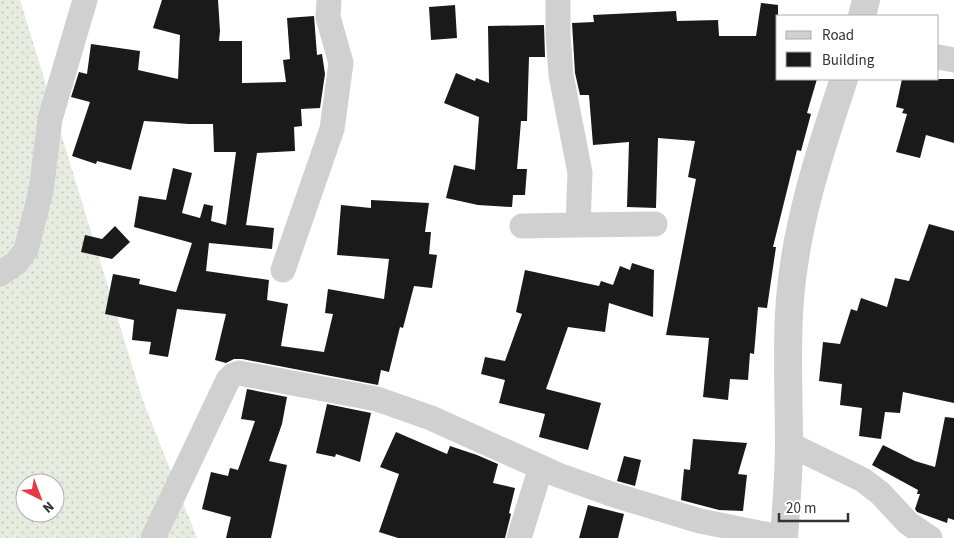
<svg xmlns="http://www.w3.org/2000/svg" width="954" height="538" font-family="'Source Sans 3',sans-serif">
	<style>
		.grass { fill: url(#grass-dots); fill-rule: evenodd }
		.building { fill: #1a1a1a }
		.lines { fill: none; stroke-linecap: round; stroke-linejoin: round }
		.minor { stroke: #d0d0d0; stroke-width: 25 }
		.tertiary { stroke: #d0d0d0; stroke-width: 28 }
	</style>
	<defs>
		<pattern id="grass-dots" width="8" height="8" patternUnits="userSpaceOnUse" patternTransform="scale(1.25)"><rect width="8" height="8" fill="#e6ecdf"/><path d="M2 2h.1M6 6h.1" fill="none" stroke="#c6cbc0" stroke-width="1.8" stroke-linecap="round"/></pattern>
	</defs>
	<rect width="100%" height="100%" fill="#fff"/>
	<path class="grass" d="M0,0H20L142,398L197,538H0ZM25,483H55V513H25Z"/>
	<path class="building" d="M162,0H218L220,31L219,41H242V83L286,82L283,60L290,59L287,18L314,16L317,55L322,54L325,74L320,108L301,109L302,126L294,127L295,151L257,153L246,225L274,228L272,249L209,243L206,271L269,280L267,300L288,304L281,346L324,352L333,314L325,313L328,289L384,299L389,259L337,255L341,205L371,208V200L429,203L425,232H431L429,254L437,255L432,288L414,286L403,328L400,327L389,372L381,370L378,385L242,359H234L226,363L215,360L226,314L177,309L168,357L149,354L151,342L132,340L134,320L105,314L113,274L140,279L139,284L176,292L192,243L134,227L139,196L166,200L173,168L192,173L182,213L200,218L204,204L213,206L211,221L226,225L236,152H214L213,124H189L144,121L131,170L97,161L96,164L72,156L90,102L71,97L79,72L87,74L91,44L140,51L138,70L178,79L180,35L153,28Z
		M761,3L778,5V79H817L807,113L811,114L801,151L797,150L773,247H776L767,308L758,307L754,354L750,353L748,380L730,379L728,400L703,397L709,338L666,335L696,179L688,177L695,141L658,138L656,208L627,207L629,142L593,145L589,95H580L575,73L572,23L594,22L593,15L676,11L677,21L718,20L719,36H756Z
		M455,5L457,38L431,40L429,7Z
		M544,25L545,57H529L527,121H521L517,169H527L525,195H513L512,207L478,205L446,198L454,165L475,170L479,117L444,103L456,73L475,81L476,78L489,83L488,26Z
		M902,79H954V143L926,135L920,158L896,152L907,114L902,113L904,109L896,107Z
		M929,224L954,231V403L903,392L900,413L885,412L881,439L859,436L862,408L840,405L842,384L819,381L823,342L840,344L851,309L857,311L861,298L887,307L895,278L909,281Z
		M115,226L130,242L112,259L81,252L85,235L102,239Z
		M632,263L654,270L653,317L609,303L605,332L568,327L546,389L601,403L588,450L539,437L545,414L499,403L505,380L481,374L485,357L505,361L522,314L516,312L525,270L599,286L601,281L613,285L620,266L630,270Z
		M247,389L287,397L282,424L269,461L287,465L271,538H226L231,517L202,509L211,472L228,476L230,468L238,470L255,421L241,419Z
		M327,404L371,413L360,462L336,454L335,457L316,453Z
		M945,417L954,418V520L948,518L947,523L917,512L915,509L920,494H917L918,490L872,465L883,445L915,461L935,467Z
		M396,432L447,454L450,446L477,455L498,464L493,483L515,488L509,513L511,514L505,538H398L379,532L399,474L380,467Z
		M693,439L747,443L738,474L747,475L743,511L719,510L681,500L684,469L690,470Z
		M624,456L641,460L635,486L617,481Z
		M588,505L624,514L618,538H579Z"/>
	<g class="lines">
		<path class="minor" d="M558,0V35L561,75L580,173L578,225L655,224
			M938,57L954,60
			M522,226L578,225
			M283,270L332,129L341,63L328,17L329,0
			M0,274L16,263L26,250L41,191L50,119L85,0
			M789,444L863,480L880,493L908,523L930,538
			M153,538L228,380L233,375L239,373L377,399L431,418L558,475L614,495L700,521L784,538
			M519,538L541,467"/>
		<path class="tertiary" d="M862,16L866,0
			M784,538C786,507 789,475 789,443C789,395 786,347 790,299C796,223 820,151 844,79"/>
	</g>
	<rect x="776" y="15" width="162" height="65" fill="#ffffff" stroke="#adadad"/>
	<rect x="786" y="31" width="25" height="8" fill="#d0d0d0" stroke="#adadad"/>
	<text x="822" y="40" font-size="15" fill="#333333">Road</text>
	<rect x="786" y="52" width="25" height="15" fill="#1a1a1a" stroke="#adadad"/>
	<text x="822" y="65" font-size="15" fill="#333333">Building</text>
	<g transform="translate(40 498) rotate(138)"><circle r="24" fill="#ffffff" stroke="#adadad"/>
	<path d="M0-4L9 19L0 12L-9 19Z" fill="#e63946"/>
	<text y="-8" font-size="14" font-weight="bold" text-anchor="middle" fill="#333333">N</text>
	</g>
	<path d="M779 513v8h69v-8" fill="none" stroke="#333333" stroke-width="2.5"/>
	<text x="786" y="513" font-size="15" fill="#333333" stroke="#ffffff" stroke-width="4" paint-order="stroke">20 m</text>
</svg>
